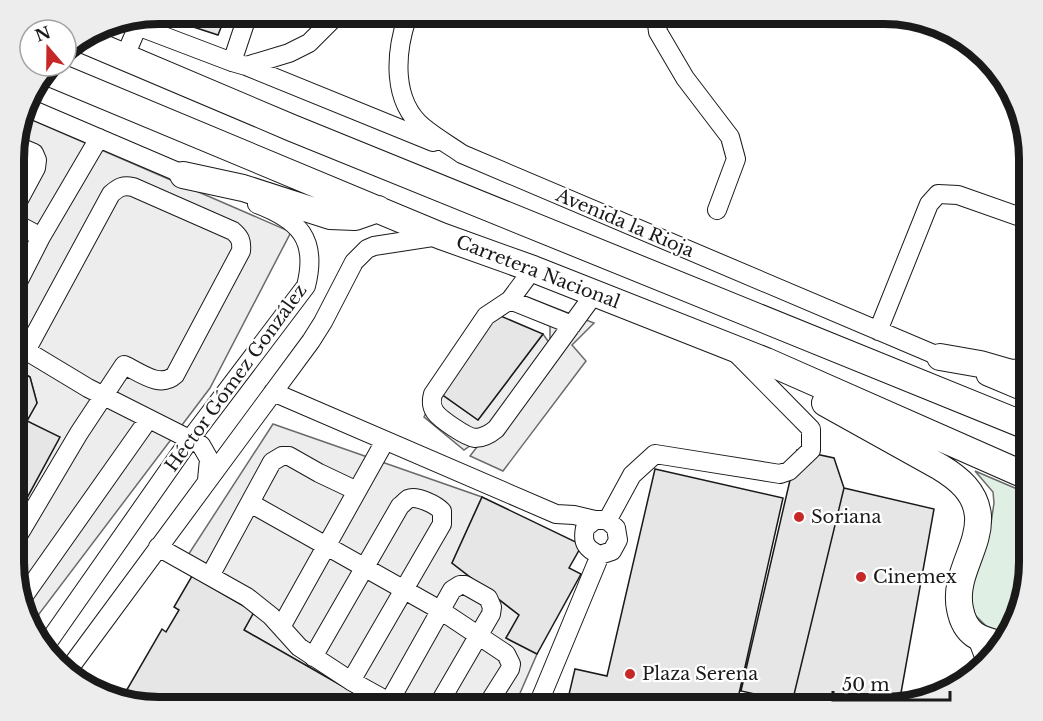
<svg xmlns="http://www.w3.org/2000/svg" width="1043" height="721" font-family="'Libre Baskerville',serif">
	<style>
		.green { fill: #e0efe3; stroke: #6a6a6a; stroke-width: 1.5 }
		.parking { fill: #ededed; stroke: #6a6a6a; stroke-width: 1.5 }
		.building { fill: #e6e6e6; stroke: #1a1a1a; stroke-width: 1.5 }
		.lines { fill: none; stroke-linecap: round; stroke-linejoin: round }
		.minor-casing { stroke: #1a1a1a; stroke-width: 20 }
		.highway-casing { stroke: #1a1a1a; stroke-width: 28 }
		.minor { stroke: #fff; stroke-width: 18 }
		.highway { stroke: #fff; stroke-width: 26 }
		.poi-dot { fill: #c62828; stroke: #fff; stroke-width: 2 }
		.labels { text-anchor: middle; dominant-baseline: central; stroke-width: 4.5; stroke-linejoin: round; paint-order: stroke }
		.street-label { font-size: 18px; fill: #1a1a1a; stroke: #fff }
		.poi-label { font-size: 18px; fill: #1a1a1a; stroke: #fff; text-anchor: start }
		.rim { fill: none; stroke: #1a1a1a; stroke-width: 8 }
	</style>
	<rect width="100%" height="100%" fill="#fff"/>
	<path class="green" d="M975,471L1029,494V572L1006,635L987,627L975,615L970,598L967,581L991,523L994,503L993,492Z"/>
	<path class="parking" d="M23,116L291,232L210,388L30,626L15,581V520L59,438L27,421L37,403L30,377L15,368V139Z
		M527,297L594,323L572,345L586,361L503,471L470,456L477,447L474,443L464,450L424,417L437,391L478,420L543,334L550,344V326L514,310L500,313Z
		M273,424L482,497L452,563L519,615L506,638L537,654L514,707H379L244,630L254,611L179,569Z"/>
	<path class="building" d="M224,20L218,35L175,21Z
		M496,314L543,334L478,420L437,391Z
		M15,368L30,377L37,403L27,421L60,437L15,520Z
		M797,450L834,458L844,488L791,707H786L778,699L741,691Z
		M655,469L783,498L736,707H566L575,669L607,676Z
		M844,488L934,509L899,704L885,707H791Z
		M482,497L582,545L569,568L581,574L537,654L506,638L519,615L452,563Z
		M192,576L254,612L244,630L379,707H150L125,693L162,629L166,632L179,610L174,607Z"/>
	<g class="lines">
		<defs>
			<path id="minor" d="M656,16L658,32L685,78L730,137L736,159L717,210
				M407,18C395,54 392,101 423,127C435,137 449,145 462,154L950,361
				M124,21L232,62L246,66L433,142
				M125,56L140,21
				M232,62L246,20
				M246,66L289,53L309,43L333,19
				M26,107L192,178
				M15,207L36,168L37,160L34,153L15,145
				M15,223L41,237
				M533,269L510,300L486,316L433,394C431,401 431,406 435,412C440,419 466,437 475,438C483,438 490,434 496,429L595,293
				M15,288L41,237L99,138
				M510,300L572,325
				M878,331L929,204L938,194L958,195L1029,220
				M15,344L88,388L201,445L209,459L207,480
				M986,376L1029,394
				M273,392L556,514L574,515L595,520
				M250,503L440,610L506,654L511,664L510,669L486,707
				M607,521L632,475L655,454L780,474L789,471L811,450V429L735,352
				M15,541L79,433L124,365C140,372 160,389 175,375L241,251C242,241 240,237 233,231L133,187C123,185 119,187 111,194L27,349
				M158,547L247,597L271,616L299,647L351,681L398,707
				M210,576L272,462L282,456H289L319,473L357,491
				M21,600L148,420
				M281,627L385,441
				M977,638L986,662
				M44,648L191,438L306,286C318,239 299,220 257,204
				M313,657L400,506C403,504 405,501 408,499C417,495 436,505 442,511V524L351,681
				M66,673L311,341L323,322L354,262L367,249L374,246L439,236
				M389,702L452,590L460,585H465L488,598L492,607L491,614L437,707
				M537,707L600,555L612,551L618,540L616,528L607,520H595L585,528C582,543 586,549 600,555"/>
			<path id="highway" d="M82,39L292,128L1029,427
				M45,71L441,236L533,269L766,361L1029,477
				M183,175L243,188L330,216L355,217L378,209
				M940,357L980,364L1011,373L1029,372
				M825,403L940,467C958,478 976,492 978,516C980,548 953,575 960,609C965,635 979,639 1002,645"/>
		</defs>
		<use href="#minor" class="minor-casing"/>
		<use href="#highway" class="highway-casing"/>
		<use href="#minor" class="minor"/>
		<use href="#highway" class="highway"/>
	</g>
	<g class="poi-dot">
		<circle cx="799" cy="517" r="6"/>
		<circle cx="861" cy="577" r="6"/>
		<circle cx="630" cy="674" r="6"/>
	</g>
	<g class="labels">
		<g class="street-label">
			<text transform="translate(625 223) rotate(23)">Avenida la Rioja</text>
			<text transform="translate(538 272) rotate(21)">Carretera Nacional</text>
			<text transform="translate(236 378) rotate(-54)">Héctor Gómez González</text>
		</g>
		<g class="poi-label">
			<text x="811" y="517">Soriana</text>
			<text x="873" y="577">Cinemex</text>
			<text x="642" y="674">Plaza Serena</text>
		</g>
	</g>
	<path d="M0 0H1043V721H0ZM159 24H884A135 135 0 0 1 1019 159V562A135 135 0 0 1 884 697H159A135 135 0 0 1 24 562V159A135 135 0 0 1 159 24Z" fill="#ededed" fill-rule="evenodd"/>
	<path class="rim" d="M159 24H884A135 135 0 0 1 1019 159V562A135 135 0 0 1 884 697H159A135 135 0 0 1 24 562V159A135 135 0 0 1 159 24Z"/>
	<g transform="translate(48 48) rotate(340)"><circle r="28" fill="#ffffff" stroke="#a3a3a3" stroke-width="1.5"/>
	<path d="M0-4.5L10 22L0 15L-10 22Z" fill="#c62828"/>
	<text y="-9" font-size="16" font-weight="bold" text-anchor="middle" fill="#1a1a1a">N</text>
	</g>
	<path d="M833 691v9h117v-9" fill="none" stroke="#1a1a1a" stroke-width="3"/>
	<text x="842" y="691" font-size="18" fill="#1a1a1a" stroke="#ffffff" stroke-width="4.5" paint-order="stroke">50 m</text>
</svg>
